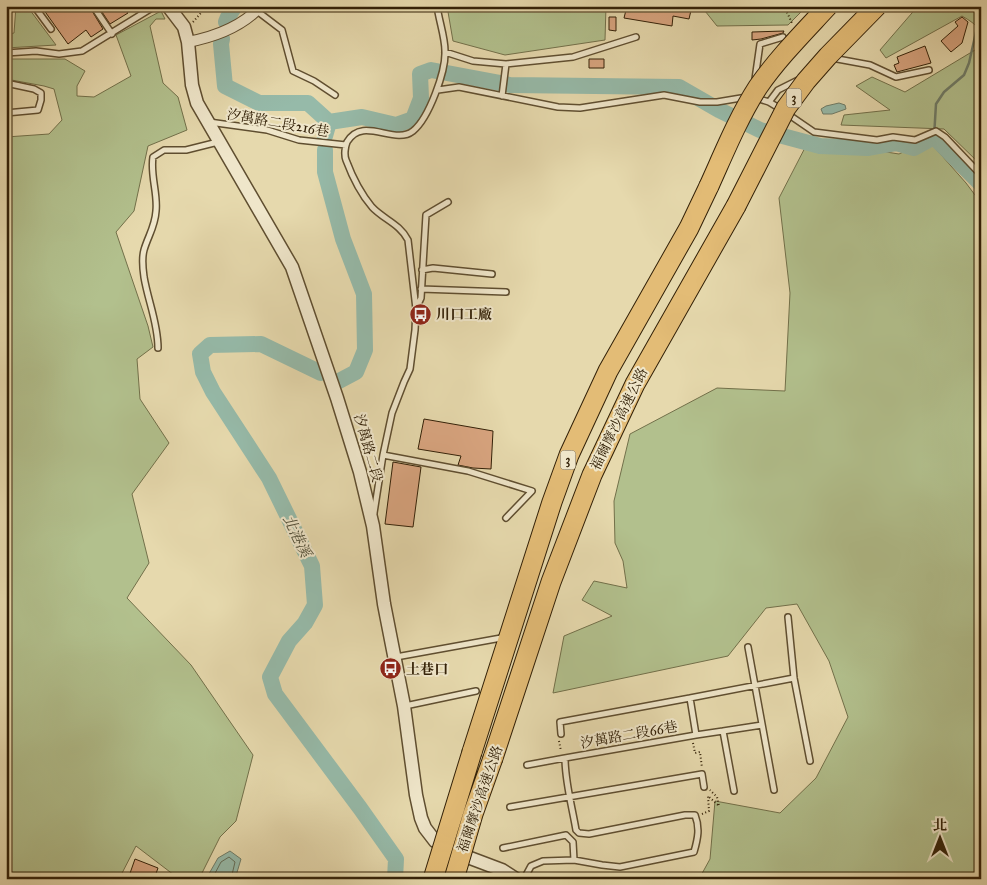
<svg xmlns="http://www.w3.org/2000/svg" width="987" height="885" font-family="'IM FELL Great Primer','Noto Serif TC',serif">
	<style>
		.green { fill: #b2c08d; stroke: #72704a }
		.water { fill: #96baa9; stroke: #6e7c68 }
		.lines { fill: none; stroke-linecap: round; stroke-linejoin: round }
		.shore { stroke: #646d58; stroke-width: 1 }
		.stream { stroke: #6e7c68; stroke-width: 2.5 }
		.river { stroke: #96baa9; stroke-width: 16 }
		.building { fill: #d9a580; stroke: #322007 }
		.service-casing { stroke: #5f4e30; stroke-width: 8 }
		.minor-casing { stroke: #5f4e30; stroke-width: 12 }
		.tertiary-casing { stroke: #5f4e30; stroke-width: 15 }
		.motorway-casing { stroke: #322007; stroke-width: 21 }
		.path { stroke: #322007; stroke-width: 2; stroke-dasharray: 1 2.5; stroke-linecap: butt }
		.service { stroke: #efe6ca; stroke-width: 5 }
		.minor { stroke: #efe6ca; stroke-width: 10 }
		.tertiary { stroke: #efe6ca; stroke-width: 12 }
		.motorway { stroke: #e3bc76; stroke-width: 19 }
		.motorway-bridge-casing { stroke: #322007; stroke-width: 21; stroke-linecap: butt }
		.motorway-bridge { stroke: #e3bc76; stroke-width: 19 }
		.labels { text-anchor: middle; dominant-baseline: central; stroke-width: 4; stroke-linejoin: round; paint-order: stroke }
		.shield { fill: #efe6ca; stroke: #6b5b42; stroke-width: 1 }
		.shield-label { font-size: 12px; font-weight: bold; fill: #322007 }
		.street-label { font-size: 14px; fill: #322007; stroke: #efe6ca }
		.poi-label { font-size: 14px; font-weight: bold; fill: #322007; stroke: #efe6ca; text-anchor: start }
		.water-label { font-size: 15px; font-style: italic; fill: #504e38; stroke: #efe6ca }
	</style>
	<rect width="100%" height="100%" fill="#e6d9ad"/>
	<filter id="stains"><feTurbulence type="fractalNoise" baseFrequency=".004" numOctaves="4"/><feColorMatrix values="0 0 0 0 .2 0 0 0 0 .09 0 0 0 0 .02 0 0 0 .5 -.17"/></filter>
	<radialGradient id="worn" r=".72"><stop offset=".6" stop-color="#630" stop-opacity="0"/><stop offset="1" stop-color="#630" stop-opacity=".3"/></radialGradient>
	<path class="green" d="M16,6H27L56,45L6,48V35L14,33Z
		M447,6H606L605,40L505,55L453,41Z
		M701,6H807L788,25L717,26Z
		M918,6H981V165L944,129L841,125L844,115L890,110L856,86L872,77L905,92L980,47C980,28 979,26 962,16L886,58L880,50Z
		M161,11L165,19H156L150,26L163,83L178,97L187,130L148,146L134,211L116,232L148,326L153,347L137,359L140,399L169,443L132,494L149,563L127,598L191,665L253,755L236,821L220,837L199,879H173L174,875L136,846L119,879H6V137L49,134L62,120L54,89L44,86L6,79V59H65L85,71L77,86V96L94,97L131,76L116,35Z
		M809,140L899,154L928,140L966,183L981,203V879H699L710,859L715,801L780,813L816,778L848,717L829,661L797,604L766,608L728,656L553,693L564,636L612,616L582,600L594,581L627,588L623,561L615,543L614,501L630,434L717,388L785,391L790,293L779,198Z"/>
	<path class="water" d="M839,103L845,105L846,109L832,114H823L821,109L826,106Z
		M230,851L241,859L235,879H206L218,858Z"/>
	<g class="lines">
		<path class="shore" d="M212,879L221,862L229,857L235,862L231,879"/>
		<path class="stream" d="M934,137L936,104L944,92L964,75L969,63L981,10"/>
		<path class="river" d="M226,22L228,17L235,6
			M222,39L221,44L225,86L259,103H308L329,122L325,136
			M329,122L362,117L396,125L413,119L421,98L420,74L431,70L510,85L679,87L719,110L760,130L820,146L867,148L896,143L914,148L934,137L981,184
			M325,150V172L343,239L364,294L365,350L356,372L339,381
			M321,373L261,344L210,345L200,354L203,372L213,392L269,478L312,566L315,605L305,623L289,641L270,677L275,694L360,808L396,859L395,879"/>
	</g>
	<path class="building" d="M41,6H89L103,29L91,37L86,30L68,44Z
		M98,6H123L128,13L110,24Z
		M627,6L680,7L692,6L689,19L673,16L672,26L624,18Z
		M609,17H616V31L609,30Z
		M962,17L968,22L962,43L951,52L941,41L958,26L955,22Z
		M784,31L783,33L761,39L752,40V32Z
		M925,46L931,63L897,72L894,65L899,63L897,57Z
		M589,59H604V68H589Z
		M424,419L493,431L491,469L473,468L458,465L461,456L418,449Z
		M393,462L421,467L413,527L385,524Z
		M135,859L158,868L154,879H128Z"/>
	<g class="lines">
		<defs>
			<path id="service" d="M34,6L51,29
				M93,6L112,34
				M257,11L282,30L293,71L314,81L335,95
				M445,52L473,61L506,64
				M6,53L36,51L59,54L82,51L155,6
				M832,58L870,65L896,77L929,70
				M755,79L760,44L783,37
				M6,83L34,89L41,93V100L38,110L6,113
				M438,90L459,87L558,107L580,108L664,95L700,102H717L747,97
				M502,96L506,64L573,57L636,37
				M756,98L769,102L779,108L814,132L877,140L893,137L915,140L936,131L945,137L981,175
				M769,102L778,90L798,80
				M209,122L267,130L299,140L346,145
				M422,270L433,268L492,274
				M421,289L506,292
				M416,309L421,298L426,215L448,202
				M158,348C158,323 148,301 144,277C143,270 142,257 144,250C148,236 155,227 156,211C158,193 150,175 153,157L164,150H186L218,142
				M383,455L468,471L532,491L506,518
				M374,513L383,455L392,413L404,382L410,369L415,330L416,309L408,240C400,224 383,219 372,207C361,194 352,176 346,160C344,155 345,147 347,142C363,115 394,146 413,131C429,118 446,71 445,51C445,37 439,21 437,6
				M788,617L794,678L810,761
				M748,647L774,790
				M396,657L501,638
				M405,706L476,691
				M723,731L762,725
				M561,734L560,722L690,698
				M696,735L723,731L734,791
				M527,765L565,758
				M510,807L702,774L704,787
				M503,848L566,835L573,842L574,860
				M524,879L531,866L543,861L574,860L602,865L620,867L694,852C698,838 700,828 695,815H685L589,834L579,833L576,830C572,806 565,782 565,758L696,735L690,698L794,678"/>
			<path id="minor" d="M188,42C214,37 242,27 261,6"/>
			<path id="tertiary" d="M168,6L184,27L188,42L192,85L197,103L292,267L337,398L360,472L373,526L384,604L404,706L416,795L421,818L425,828L435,841L449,850L502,870L516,879"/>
			<path id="motorway" d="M472,752L552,502L569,455L608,371L689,228L709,186
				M493,758L551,582L592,475L635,384L736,206"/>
		</defs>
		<use href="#service" class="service-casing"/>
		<use href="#minor" class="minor-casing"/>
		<use href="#tertiary" class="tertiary-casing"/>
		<use href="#motorway" class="motorway-casing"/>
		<path class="path" d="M784,6L792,23
			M193,22L207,6
			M559,741L561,751
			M693,743L695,753L700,752L702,768
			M702,814L709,811L708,796L719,806L717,797L710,790"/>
		<use href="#service" class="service"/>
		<use href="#minor" class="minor"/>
		<use href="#tertiary" class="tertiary"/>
		<use href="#motorway" class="motorway"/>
		<defs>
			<path id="motorway-bridge" d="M709,186C724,153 738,118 758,87C778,58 804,32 828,6
				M736,206L786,108L806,81L828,56L877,6
				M433,879L472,752
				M454,879L473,814L493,758"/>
		</defs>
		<use href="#motorway-bridge" class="motorway-bridge-casing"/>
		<use href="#motorway-bridge" class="motorway-bridge"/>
	</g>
	<defs>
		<symbol id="bus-disc" viewBox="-11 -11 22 22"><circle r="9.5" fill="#8f2418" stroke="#efe6ca"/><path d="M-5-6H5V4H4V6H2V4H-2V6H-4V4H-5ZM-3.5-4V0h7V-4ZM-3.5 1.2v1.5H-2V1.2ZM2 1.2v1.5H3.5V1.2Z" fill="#fff"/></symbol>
	</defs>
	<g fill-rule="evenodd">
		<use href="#bus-disc" x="408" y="302" width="25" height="25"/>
		<use href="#bus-disc" x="378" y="656" width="25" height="25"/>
	</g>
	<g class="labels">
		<g class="shield">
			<rect x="786.5" y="88.5" width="15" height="19" rx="4"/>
			<rect x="560.5" y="450.5" width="15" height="19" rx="4"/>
		</g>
		<g class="shield-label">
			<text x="794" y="98">3</text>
			<text x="568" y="460">3</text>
		</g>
		<g class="street-label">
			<text transform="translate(278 123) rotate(10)">汐萬路二段216巷</text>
			<text transform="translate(619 419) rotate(-64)">福爾摩沙高速公路</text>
			<text transform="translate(368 448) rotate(74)">汐萬路二段</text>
			<text transform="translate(629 735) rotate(-10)">汐萬路二段66巷</text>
			<text transform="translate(480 799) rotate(-71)">福爾摩沙高速公路</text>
		</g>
		<g class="poi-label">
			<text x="436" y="314">川口工廠</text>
			<text x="406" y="669">土巷口</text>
		</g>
		<g class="water-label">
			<text transform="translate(297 536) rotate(64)">北港溪</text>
		</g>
	</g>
	<rect width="987" height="885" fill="none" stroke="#e6d9ad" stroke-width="25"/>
	<rect x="8" y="8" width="972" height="870" fill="none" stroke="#322007" stroke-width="2.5"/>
	<rect x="12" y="12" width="962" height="860" fill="none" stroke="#322007"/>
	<g transform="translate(940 838)" stroke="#efe6ca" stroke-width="4" paint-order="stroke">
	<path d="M0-4L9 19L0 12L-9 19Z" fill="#322007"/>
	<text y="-8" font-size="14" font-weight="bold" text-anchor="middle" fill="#322007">北</text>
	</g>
	<rect width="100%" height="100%" filter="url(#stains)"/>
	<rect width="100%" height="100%" fill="url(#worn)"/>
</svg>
